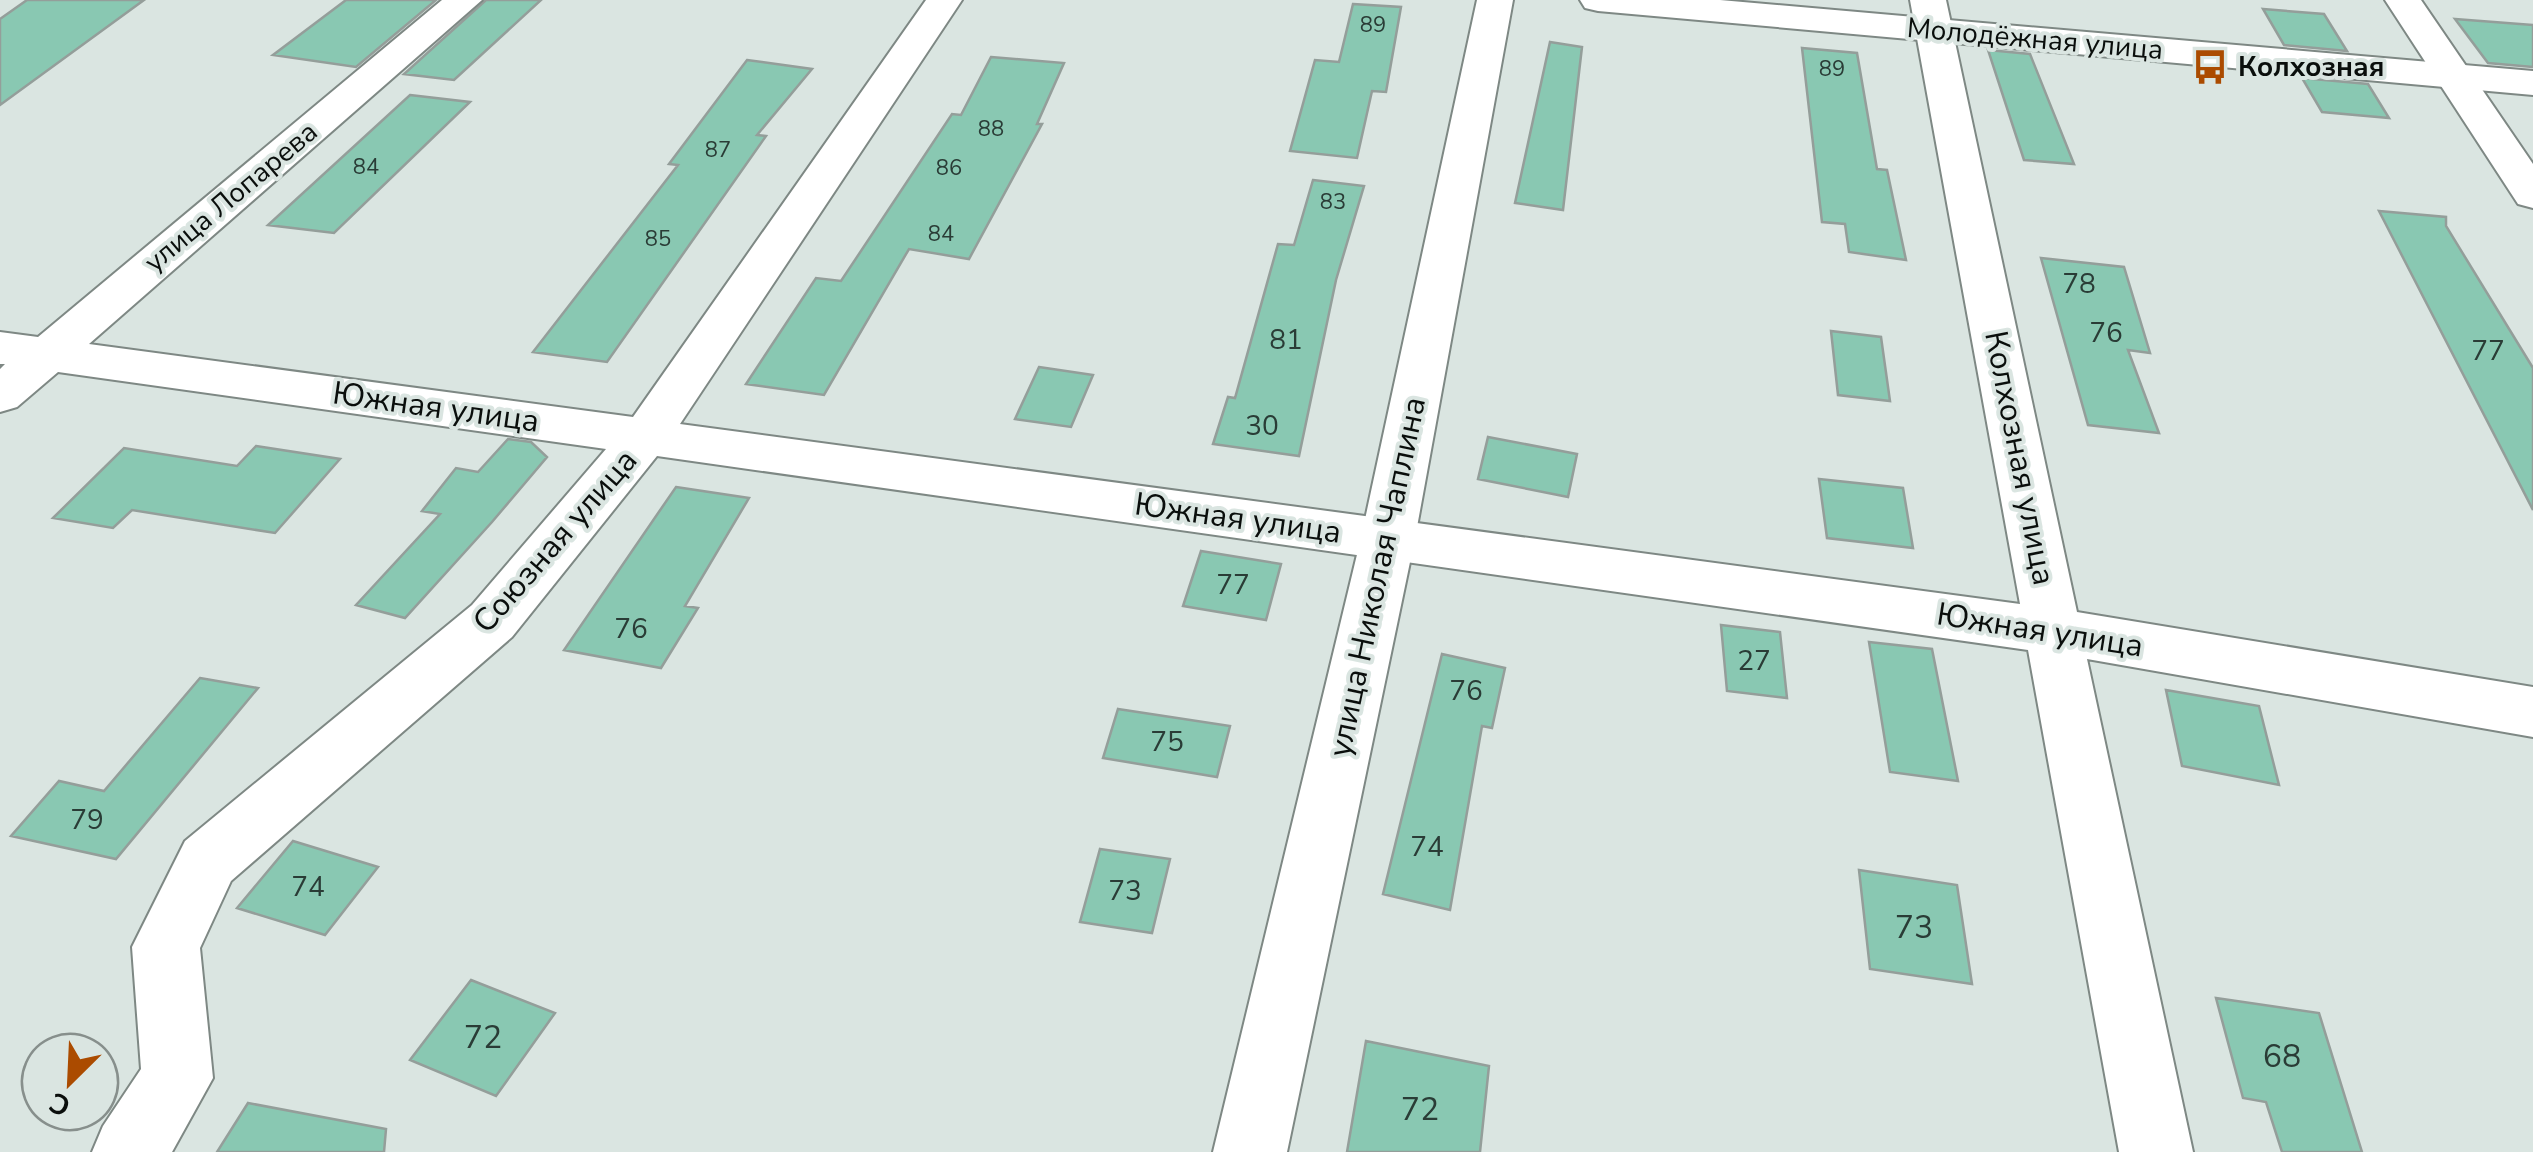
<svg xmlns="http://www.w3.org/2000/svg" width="2533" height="1152" font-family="'Nunito Sans',sans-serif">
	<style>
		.building { fill: #89c8b2; stroke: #949e9a; stroke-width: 2.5 }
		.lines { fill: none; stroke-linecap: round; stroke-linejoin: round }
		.street-casing { stroke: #7e8884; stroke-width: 4 }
		.secondary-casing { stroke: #7e8884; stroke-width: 4 }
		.street { fill: #fff; fill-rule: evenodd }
		.secondary { fill: #fff; fill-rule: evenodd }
		.labels { text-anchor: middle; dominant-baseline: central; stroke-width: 8; stroke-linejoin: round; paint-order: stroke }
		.far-number-label { font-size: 22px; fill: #2a3c36 }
		.far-street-label { font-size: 28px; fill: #0a0e0c; stroke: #dae5e1 }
		.far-poi-label { font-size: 28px; font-weight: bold; fill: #0a0e0c; stroke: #dae5e1; text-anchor: start }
		.number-label { font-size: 28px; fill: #2a3c36 }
		.street-label { font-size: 32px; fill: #0a0e0c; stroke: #dae5e1 }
		.near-number-label { font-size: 32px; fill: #2a3c36 }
	</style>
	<rect width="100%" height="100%" fill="#dae5e1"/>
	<path class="building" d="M27,0H144L0,105V19Z
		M346,0H436L356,67L273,55Z
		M486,0H541L454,80L404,74Z
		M1353,4L1401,7L1386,92L1372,91L1357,158L1290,151L1315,60L1339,62Z
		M2263,9L2324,14L2347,51L2284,45Z
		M2455,19L2533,25V67L2488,63Z
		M1550,42L1582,47L1563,210L1515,203Z
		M1802,48L1857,53L1877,169L1887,170L1906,260L1849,252L1845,224L1822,222Z
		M1988,50L2030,54L2074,164L2024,160Z
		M991,57L1064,63L1037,124H1042L969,259L909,249L824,395L746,384L816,278L841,281L952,114L961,115Z
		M747,60L812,69L757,135L766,136L607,362L533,352L678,165L669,164Z
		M2302,78L2368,84L2389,118L2322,112Z
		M410,95L470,102L334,233L268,225Z
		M1313,180L1364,186L1336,280L1299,456L1213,444L1228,397L1235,398L1278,244L1294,245Z
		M2379,211L2446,217V226L2533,368V510Z
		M2041,258L2124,267L2150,353L2128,350L2159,433L2088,425Z
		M1831,331L1881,337L1890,401L1838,395Z
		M1039,367L1093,375L1071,427L1015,419Z
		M1488,437L1577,454L1568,497L1478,479Z
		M508,439L531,442L547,457L492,522L405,618L356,605L440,514L422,511L456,468L478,472Z
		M256,446L340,459L275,533L132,510L113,528L53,518L124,448L237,466Z
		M1819,479L1903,488L1913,548L1827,538Z
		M676,487L749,498L685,606L698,608L661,668L564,650Z
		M1201,551L1281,564L1266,620L1183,606Z
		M1721,625L1780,632L1787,698L1727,691Z
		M1869,642L1932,649L1958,781L1890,772Z
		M1442,654L1505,668L1492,728L1482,726L1450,910L1383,894Z
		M200,678L258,688L116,859L11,836L59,781L104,791Z
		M2166,690L2259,706L2279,785L2182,766Z
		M1118,709L1230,726L1217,777L1103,758Z
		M293,841L378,867L325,935L237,908Z
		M1100,849L1170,859L1152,933L1080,922Z
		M1859,870L1957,885L1972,984L1870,969Z
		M471,980L555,1013L496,1096L410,1060Z
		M2216,998L2319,1013L2362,1152H2282L2266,1102L2243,1098Z
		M1366,1041L1489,1066L1480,1152H1347Z
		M248,1103L386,1129L384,1152H217Z"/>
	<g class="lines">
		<defs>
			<path id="street" d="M442,0H482L89,344L633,417L926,0H962L680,424L2020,604L1910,0H1946L2077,612L2533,687V737L2087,659L2193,1152H2119L2028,650L657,456L512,637L231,881L200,948L213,1078L172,1152H92L103,1126L141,1069L132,947L185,841L472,605L606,449L58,372L17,407L0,412V369L5,364H0V332L38,337Z
				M2385,0H2421L2533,164V208L2518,204Z"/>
			<path id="secondary" d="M1477,0H1513L1415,538L1287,1152H1213L1361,538Z
				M1580,0H1720L2533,71V95L1598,11L1585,8Z"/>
		</defs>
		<use href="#street" class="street-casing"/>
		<use href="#secondary" class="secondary-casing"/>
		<use href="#street" class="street"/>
		<use href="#secondary" class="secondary"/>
	</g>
	<defs>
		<symbol id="bus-bare" viewBox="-9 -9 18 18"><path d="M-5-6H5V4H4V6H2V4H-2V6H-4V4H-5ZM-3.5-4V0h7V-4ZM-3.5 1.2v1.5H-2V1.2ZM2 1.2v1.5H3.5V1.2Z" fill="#ab4b00" stroke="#dae5e1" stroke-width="2.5" paint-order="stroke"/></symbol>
	</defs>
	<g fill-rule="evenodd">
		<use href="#bus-bare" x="2185" y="42" width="50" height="50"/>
	</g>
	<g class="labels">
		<g class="far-number-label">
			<text x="1373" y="25">89</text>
			<text x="1832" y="69">89</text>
			<text x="991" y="129">88</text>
			<text x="718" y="150">87</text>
			<text x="366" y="167">84</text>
			<text x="949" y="168">86</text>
			<text x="1333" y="202">83</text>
			<text x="941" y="234">84</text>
			<text x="658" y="239">85</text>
		</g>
		<g class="far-street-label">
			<text transform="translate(2035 39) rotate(5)">Молодёжная улица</text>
			<text transform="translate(231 197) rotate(-40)">улица Лопарева</text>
		</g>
		<g class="far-poi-label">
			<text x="2238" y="67">Колхозная</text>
		</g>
		<g class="number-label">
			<text x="2079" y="284">78</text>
			<text x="2106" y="333">76</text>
			<text x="1286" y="340">81</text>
			<text x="2488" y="351">77</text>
			<text x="1262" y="426">30</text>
			<text x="1233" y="585">77</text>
			<text x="631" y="629">76</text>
			<text x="1754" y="661">27</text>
			<text x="1466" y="691">76</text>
			<text x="1167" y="742">75</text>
			<text x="87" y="820">79</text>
			<text x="1427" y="847">74</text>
			<text x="308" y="887">74</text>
			<text x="1125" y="891">73</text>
		</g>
		<g class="street-label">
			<text transform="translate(436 407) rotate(8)">Южная улица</text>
			<text transform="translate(2020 458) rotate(79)">Колхозная улица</text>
			<text transform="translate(1238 518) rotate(8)">Южная улица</text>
			<text transform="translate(555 541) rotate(-49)">Союзная улица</text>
			<text transform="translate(1377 577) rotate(-78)">улица Николая Чаплина</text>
			<text transform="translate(2040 630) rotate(9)">Южная улица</text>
		</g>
		<g class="near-number-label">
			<text x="1914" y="927">73</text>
			<text x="483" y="1037">72</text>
			<text x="2282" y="1056">68</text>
			<text x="1420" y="1109">72</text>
		</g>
	</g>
	<g transform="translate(70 1082) rotate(204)"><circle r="48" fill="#dae5e1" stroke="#878f8c" stroke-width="2.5"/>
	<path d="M0-8L18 38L0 25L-18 38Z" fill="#ab4b00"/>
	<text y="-15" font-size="28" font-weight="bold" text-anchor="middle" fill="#0a0e0c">С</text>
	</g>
</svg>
